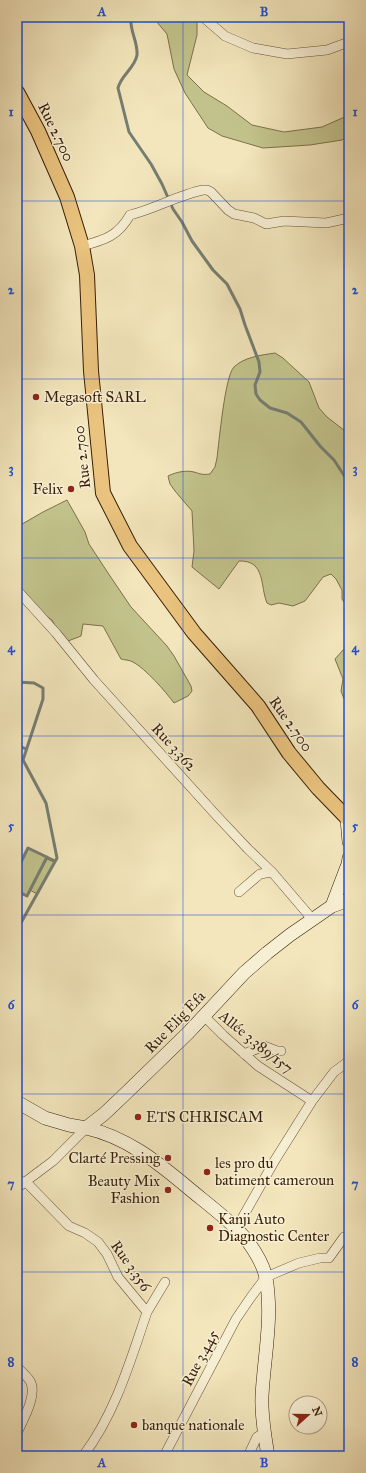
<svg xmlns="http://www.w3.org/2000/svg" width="366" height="1473" font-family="'IM FELL Great Primer',serif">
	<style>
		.green { fill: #c2c38c; stroke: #7c704a }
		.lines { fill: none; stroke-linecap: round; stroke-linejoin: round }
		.stream { stroke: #757e72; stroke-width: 3 }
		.street-casing { stroke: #665035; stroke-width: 10 }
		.secondary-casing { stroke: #371e08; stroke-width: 14 }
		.primary-casing { stroke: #371e08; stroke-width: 16 }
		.street { stroke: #f7efd3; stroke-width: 9 }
		.secondary { stroke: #f7efd3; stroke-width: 13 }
		.primary { stroke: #eac37e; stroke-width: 14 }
		.grid { fill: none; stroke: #1d4ed8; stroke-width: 1; stroke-opacity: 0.55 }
		.poi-dot { fill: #8f2418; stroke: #f7efd3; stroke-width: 1.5 }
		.labels { text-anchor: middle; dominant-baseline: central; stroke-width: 3; stroke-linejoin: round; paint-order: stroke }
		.street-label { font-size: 15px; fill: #371e08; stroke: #f7efd3 }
		.poi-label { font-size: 15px; fill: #371e08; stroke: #f7efd3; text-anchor: start }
		.neatline { fill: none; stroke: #1d4ed8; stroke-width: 1.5 }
		.grid-label { font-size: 13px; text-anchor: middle; font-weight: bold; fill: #1d4ed8 }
	</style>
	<rect width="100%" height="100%" fill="#f3e6bc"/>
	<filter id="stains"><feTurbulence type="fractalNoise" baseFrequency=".005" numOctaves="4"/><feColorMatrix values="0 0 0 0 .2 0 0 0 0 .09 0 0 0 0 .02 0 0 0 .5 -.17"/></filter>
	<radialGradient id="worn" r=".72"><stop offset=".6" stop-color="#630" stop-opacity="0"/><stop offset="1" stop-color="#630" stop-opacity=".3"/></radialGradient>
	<path class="green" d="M151,17H197V35L187,75L204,92L227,106L252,125L284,132L322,127L349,115V135L342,140L310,145L263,148L222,136L208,128L185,93L174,69L167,34L156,21Z
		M275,353L283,358L309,382L319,408L327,417L349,434V610L342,599V590L336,579L331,574L323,577L305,601L293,606L279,603L271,605L267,603C260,587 266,560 239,561L219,589L192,567L194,551L192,511L175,491L170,484L168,476C176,472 186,470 194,472C201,474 202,475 210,474L215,467L217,458C219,443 225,375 234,367C244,357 262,355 275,353Z
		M67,500L85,532L89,544L110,576L131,607L167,646L174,656L191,686L192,691L188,696L174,703C166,692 145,668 133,662C130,660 124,660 121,659L103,626L83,624L81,636L68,641L60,635L52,620L39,611L17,588V527L43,512Z
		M349,646V700L344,699L341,691L343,679L335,659L344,649Z
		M28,848L47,857L30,890L47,859L54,862L37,894L30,890L27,896L17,891V870Z"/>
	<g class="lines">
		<path class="stream" d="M131,17C129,30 138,41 137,55C135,68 121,75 118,88L129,132L151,164L162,184L173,209L182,222L192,241L213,270L227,284L240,309L245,325L259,362L260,372L255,385L256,394L260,400L270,408L287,413L301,422L320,446L334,460L349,483
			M17,682L34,683L43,688V699L23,760L46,803L57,858L17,930
			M17,745L26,749
			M17,870L28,848L55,861
			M17,891L27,896L47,857"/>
		<defs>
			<path id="street" d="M203,17L225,36L253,48L287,54L327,50L349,42
				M82,246C105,240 118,236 130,215C155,209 178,195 203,190H207L211,192L228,210L234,214L254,218L266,224L284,221L326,223L349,218
				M17,590L56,633L94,680L216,815L248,849L272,872L313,920
				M239,892L260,874L272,872
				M204,1016L223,1035L258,1066L312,1101
				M244,1054L264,1046L277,1051H281
				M17,1181L26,1182L69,1226L85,1233L98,1242L107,1254L118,1277L147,1312C130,1362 115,1414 83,1456
				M17,1188L53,1161L86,1128
				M236,1229L275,1160L312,1101L334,1072L349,1061
				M147,1312L165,1282
				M17,1367C21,1371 27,1376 30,1381C38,1394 23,1420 17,1433
				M164,1456L236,1319L251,1297L266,1277L299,1263L320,1258H329L344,1237
				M248,1456L257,1437L265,1432"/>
			<path id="secondary" d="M347,819L349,842
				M332,906L348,864L349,858
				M17,1102L45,1118L69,1125L86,1128L104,1114L122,1097L188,1033L244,973L267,953L290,935L332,906L349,900
				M86,1128C126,1137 156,1161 186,1186C206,1203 234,1223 249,1243C256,1253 264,1267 266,1278C273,1318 264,1357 262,1396C261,1416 265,1437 268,1456"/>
			<path id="primary" d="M17,92L38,131L67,197L82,246L87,275L91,371L103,493L130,546L194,633L258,706L289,753L318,788L349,820"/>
		</defs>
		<use href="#street" class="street-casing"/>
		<use href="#secondary" class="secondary-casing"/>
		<use href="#primary" class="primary-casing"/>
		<use href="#street" class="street"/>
		<use href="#secondary" class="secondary"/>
		<use href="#primary" class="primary"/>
	</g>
	<path class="grid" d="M183,17V1456M17,201H349M17,379H349M17,558H349M17,736H349M17,915H349M17,1094H349M17,1272H349"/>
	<g class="poi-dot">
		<circle cx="36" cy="397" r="4"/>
		<circle cx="71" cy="489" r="4"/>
		<circle cx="138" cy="1117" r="4"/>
		<circle cx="168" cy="1158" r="4"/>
		<circle cx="207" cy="1172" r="4"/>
		<circle cx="168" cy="1190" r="4"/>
		<circle cx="210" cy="1228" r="4"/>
		<circle cx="134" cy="1425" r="4"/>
	</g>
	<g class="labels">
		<g class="street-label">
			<text transform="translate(56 132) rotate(64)">Rue 2.700</text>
			<text transform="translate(82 457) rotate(-96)">Rue 2.700</text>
			<text transform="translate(291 724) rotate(55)">Rue 2.700</text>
			<text transform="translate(174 747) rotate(48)">Rue 3.362</text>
			<text transform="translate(175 1022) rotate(-46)">Rue Elig Efa</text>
			<text transform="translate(256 1042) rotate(39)">Allée 3.389/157</text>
			<text transform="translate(131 1266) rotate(55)">Rue 3.356</text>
			<text transform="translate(200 1358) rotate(-62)">Rue 3.445</text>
		</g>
		<g class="poi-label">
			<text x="44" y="397">Megasoft SARL</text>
			<text x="63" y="489" text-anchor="end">Felix</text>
			<text x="146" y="1117">ETS CHRISCAM</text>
			<text x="160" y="1158" text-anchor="end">Clarté Pressing</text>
			<text x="215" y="1163">les pro du<tspan x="215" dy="17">batiment cameroun</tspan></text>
			<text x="160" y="1181" text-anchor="end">Beauty Mix<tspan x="160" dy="17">Fashion</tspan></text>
			<text x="218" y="1219">Kanji Auto<tspan x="218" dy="17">Diagnostic Center</tspan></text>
			<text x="142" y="1425">banque nationale</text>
		</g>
	</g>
	<rect width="366" height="1473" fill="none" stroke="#f3e6bc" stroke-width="44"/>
	<g transform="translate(308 1415) rotate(69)"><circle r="19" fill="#f7efd3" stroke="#aa9b82"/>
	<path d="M0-3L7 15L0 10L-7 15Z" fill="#8f2418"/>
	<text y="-6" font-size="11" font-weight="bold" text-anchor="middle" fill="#371e08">N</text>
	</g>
	<rect x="22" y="22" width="322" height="1429" class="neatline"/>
	<g class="grid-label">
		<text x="102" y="16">A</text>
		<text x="264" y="16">B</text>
		<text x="11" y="116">1</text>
		<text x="355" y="116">1</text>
		<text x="11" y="294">2</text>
		<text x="355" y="294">2</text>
		<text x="11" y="473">3</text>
		<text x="355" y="473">3</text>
		<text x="11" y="652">4</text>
		<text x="355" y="652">4</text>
		<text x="11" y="830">5</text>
		<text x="355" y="830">5</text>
		<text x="11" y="1009">6</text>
		<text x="355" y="1009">6</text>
		<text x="11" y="1188">7</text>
		<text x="355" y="1188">7</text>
		<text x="11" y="1366">8</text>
		<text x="355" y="1366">8</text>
		<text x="102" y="1467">A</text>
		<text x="264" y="1467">B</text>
	</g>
	<rect width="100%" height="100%" filter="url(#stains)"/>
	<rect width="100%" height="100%" fill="url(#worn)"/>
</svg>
